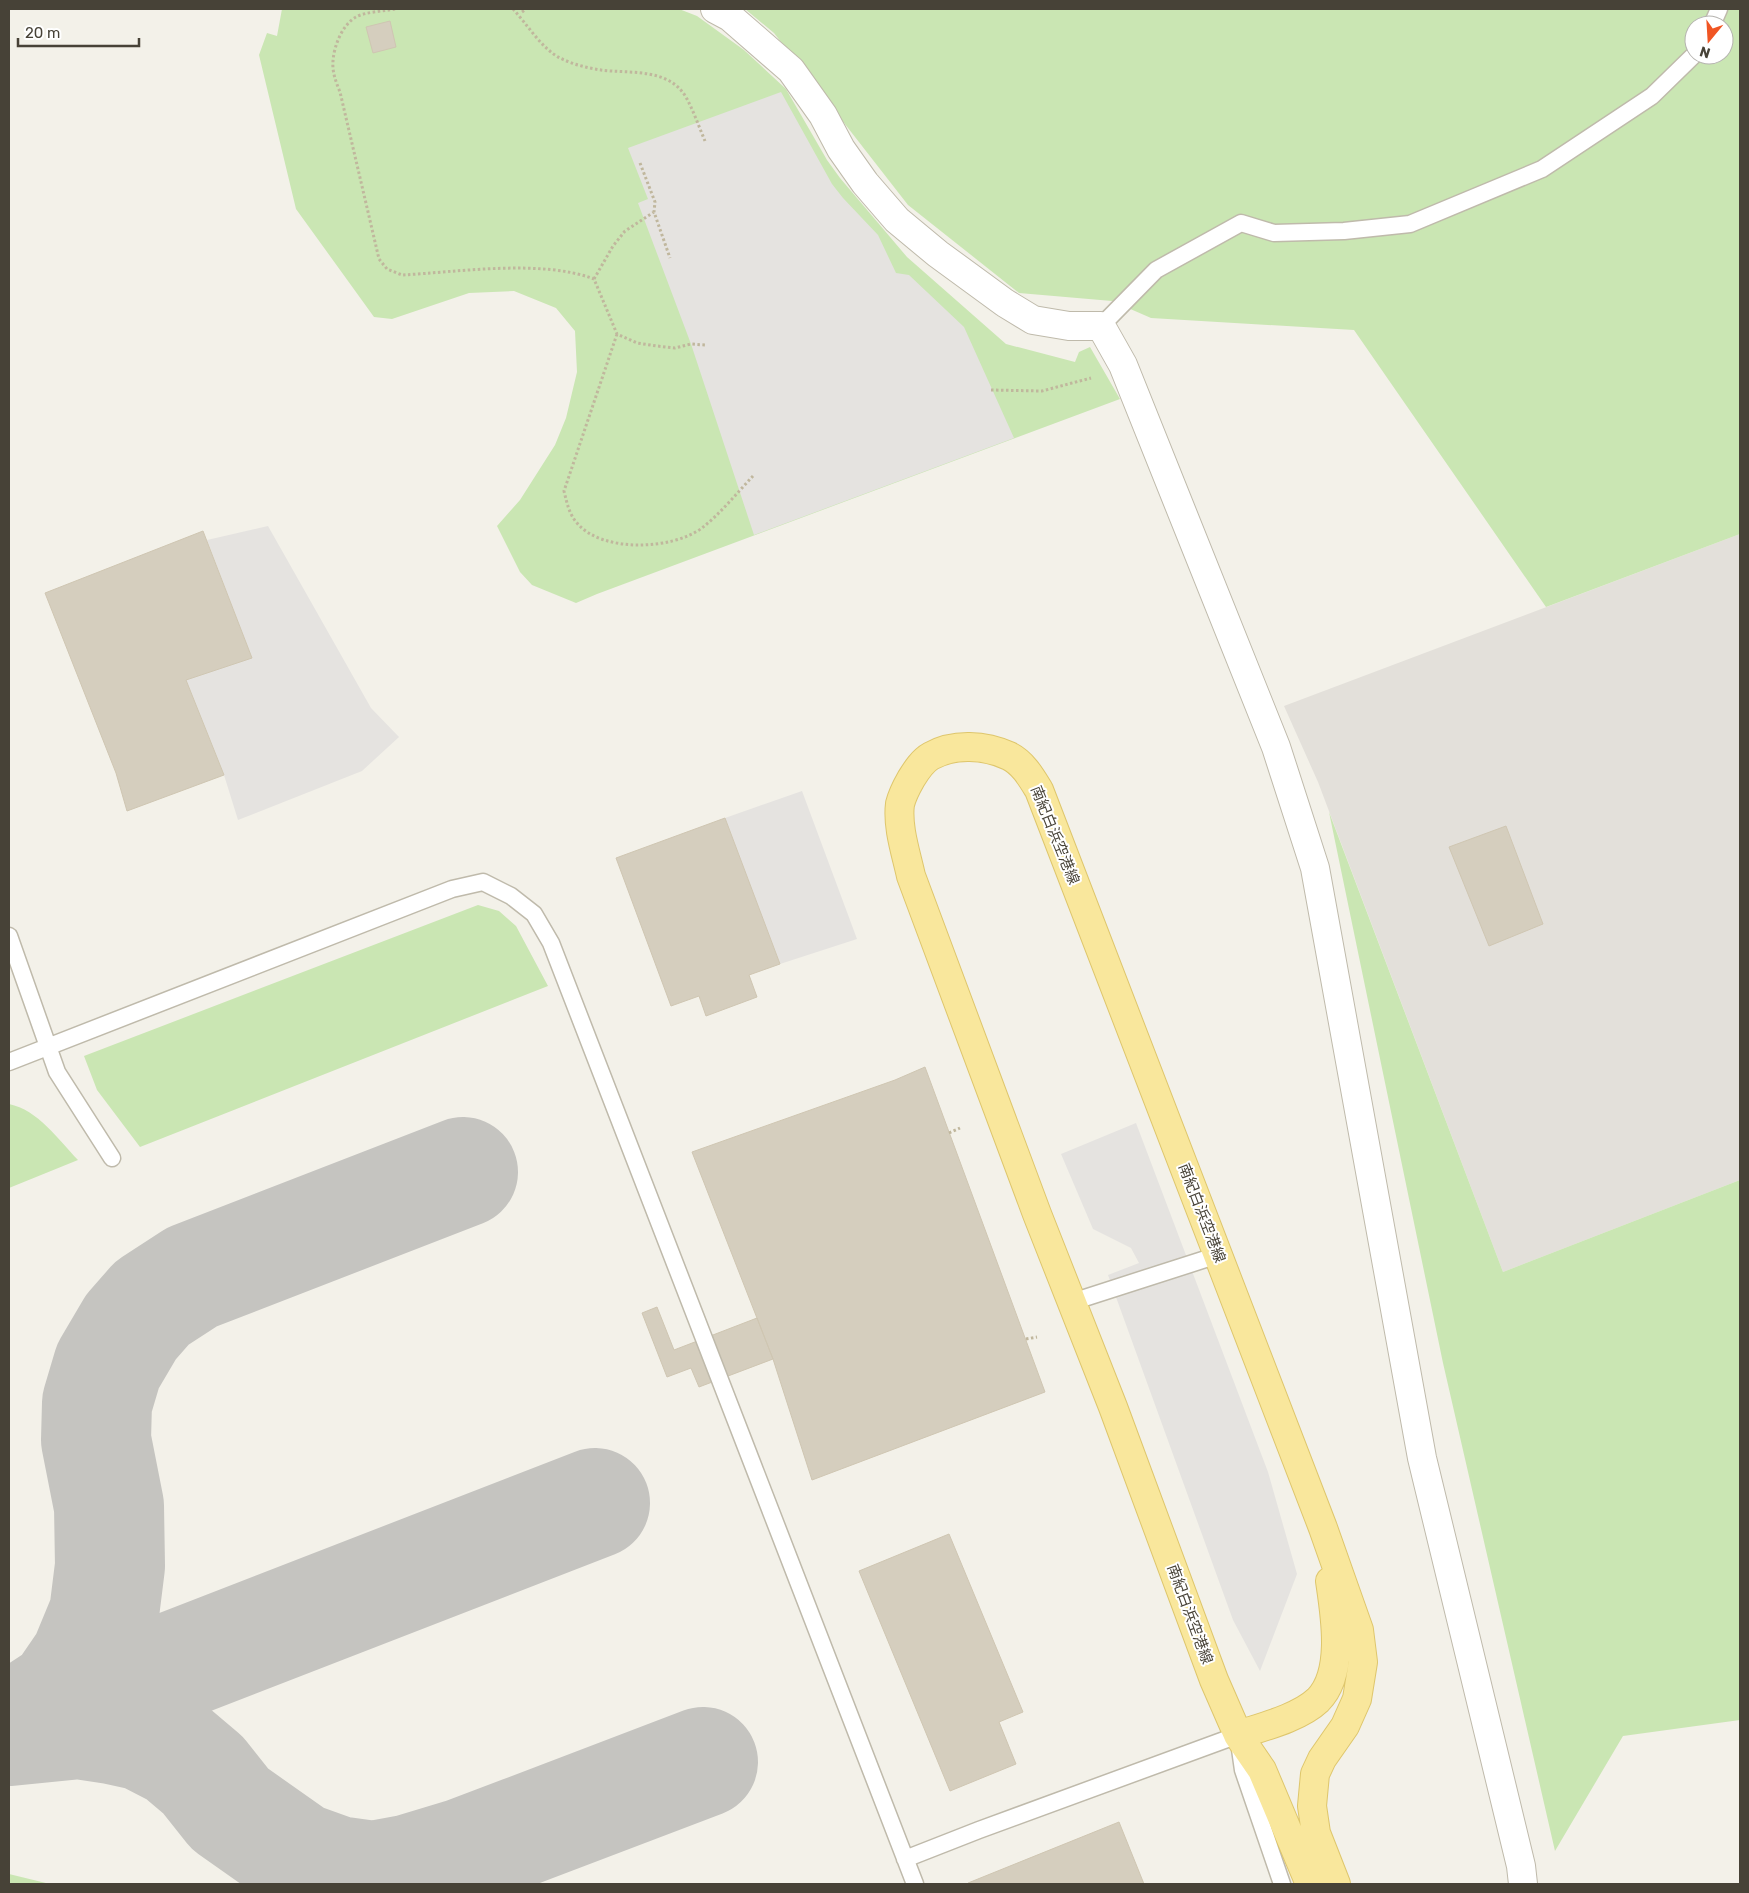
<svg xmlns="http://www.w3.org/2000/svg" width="1749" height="1893" font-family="Rubik,'Noto Sans JP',sans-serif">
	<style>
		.industrial { fill: #e3e0da }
		.green { fill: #cae6b3; fill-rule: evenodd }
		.parking { fill: #e5e3e0 }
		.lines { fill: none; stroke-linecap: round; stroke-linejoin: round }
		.taxiway { stroke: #c5c4c0; stroke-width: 110 }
		.building { fill: #d5cebe; stroke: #cfc6b2 }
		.lane-casing { stroke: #bfbaab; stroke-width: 19 }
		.street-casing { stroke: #bfbaab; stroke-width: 30 }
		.primary-casing { stroke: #dec66c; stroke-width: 30 }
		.path { stroke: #c0b79d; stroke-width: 3; stroke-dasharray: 2.5 2.5; stroke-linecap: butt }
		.lane { stroke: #fff; stroke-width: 16 }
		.street { stroke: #fff; stroke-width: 28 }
		.primary { stroke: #f9e79c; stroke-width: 28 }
		.labels { text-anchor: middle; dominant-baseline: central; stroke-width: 4; stroke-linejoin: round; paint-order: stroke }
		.street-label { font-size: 15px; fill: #474237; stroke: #fff }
	</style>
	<rect width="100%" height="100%" fill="#f3f1e9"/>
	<path class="industrial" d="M1740,534V1180L1503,1272L1318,782L1284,706Z"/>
	<path class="green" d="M282,9H679L697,16L744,50L786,89L827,160L840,178L907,257L1006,344L1075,362L1079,352L1090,347L1120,399L597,594L576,603L532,585L520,572L497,526L520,500L555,445L566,418L577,372L575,331L556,308L514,291L469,293L392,319L374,317L296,209L259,55L267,33L277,36Z
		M745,9H1740V534L1546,607L1354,330L1151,318L1112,301L1019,293L908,205L774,33ZM1694,25H1724V55H1694Z
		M1329,812L1503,1272L1740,1180V1720L1623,1736L1555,1851L1443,1363Z
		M478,905L499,911L516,926L548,986L140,1147L97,1090L84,1056Z
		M9,1104C38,1110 58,1139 78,1160L9,1188Z
		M9,1874L50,1884H9Z"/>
	<path class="parking" d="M781,92L832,184L843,198L878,235L896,273L909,275L964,327L1014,438L754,535L691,344L638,203L648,199L628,148Z
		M268,526L371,708L399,737L362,771L238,820L224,775L186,680L252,658L207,540Z
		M802,791L857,939L780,964L725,818Z
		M1136,1123L1268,1472L1297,1574L1260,1671L1233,1620L1108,1275L1139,1263L1131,1248L1093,1229L1061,1154Z"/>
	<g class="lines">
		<path class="taxiway" d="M33,1721L595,1503
			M9,1729L61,1695L85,1660L104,1614L110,1566L109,1506L96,1440L97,1403L108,1366L131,1327L152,1303L192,1277L463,1172
			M9,1731L79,1724L112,1729L144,1736L177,1753L203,1775L230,1809L298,1857L337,1871L373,1876L411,1869L464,1853L703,1762"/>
	</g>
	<path class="building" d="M390,21L396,47L373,53L366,27Z
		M203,531L252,658L186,680L224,775L127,811L116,773L45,593Z
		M725,818L780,964L749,975L757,997L706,1016L699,996L671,1006L616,858Z
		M1506,826L1543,924L1489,946L1449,847Z
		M925,1067L1045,1392L812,1480L773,1359L692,1152L895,1080Z
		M657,1307L674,1350L757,1318L773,1359L699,1387L691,1368L667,1377L642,1313Z
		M949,1534L1023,1712L999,1722L1016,1764L950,1791L859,1571Z
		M1119,1822L1144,1884H969L968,1883Z"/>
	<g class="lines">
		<defs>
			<path id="lane" d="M1712,25L1719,9
				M1101,326L1156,270L1241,223L1274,233L1344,231L1410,224L1542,169L1652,96L1694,55
				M9,936L57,1072L112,1158
				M9,1062L452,889L483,882L511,896L534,914L551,943L915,1884
				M1072,1302L1218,1255
				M905,1859L979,1830L1238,1735L1243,1770L1282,1884"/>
			<path id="street" d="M715,9L730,17L791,70L823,115L841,149L865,183L897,220L938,254L1005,303L1033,320L1069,326H1101L1123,365L1276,747L1315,868L1422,1458L1521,1866L1523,1884"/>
			<path id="primary" d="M1238,1735C1262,1727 1299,1718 1318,1700C1345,1673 1335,1615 1330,1581
				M1310,1884L1262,1770L1238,1735L1214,1680L1113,1407L1037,1214L911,876C906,853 897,827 900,804C902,796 907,786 911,779C916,771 922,761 931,756C954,743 985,745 1009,756C1023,763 1031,777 1039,790L1323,1528L1359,1630L1363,1662L1357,1699L1345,1726L1322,1759L1315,1774L1312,1806L1316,1833L1336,1884"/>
		</defs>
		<use href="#lane" class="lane-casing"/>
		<use href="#street" class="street-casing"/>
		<use href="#primary" class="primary-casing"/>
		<path class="path" d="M395,9C385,11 364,12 356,17C342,25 334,46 333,61C332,72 336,82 340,92L379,259L387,269L402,275C458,272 542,259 594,279L617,334L637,343L657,346L675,348L691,344L705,345
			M513,9C527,24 542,49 560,58C572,64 587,68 601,70C630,74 670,67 687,99C694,112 699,127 705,141
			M522,12L526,9
			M640,163L655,202L654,212L670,258
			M594,279L613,246L625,231L654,212
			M617,334L564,491C567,503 569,514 577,523C602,553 672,550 702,528C720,514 737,493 753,476
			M991,390L1042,391L1091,378
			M949,1133L960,1128
			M1026,1339L1037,1337"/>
		<use href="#lane" class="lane"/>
		<use href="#street" class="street"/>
		<use href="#primary" class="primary"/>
	</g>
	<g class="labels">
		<g class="street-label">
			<text transform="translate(1055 835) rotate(68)">南紀白浜空港線</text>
			<text transform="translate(1202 1213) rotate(69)">南紀白浜空港線</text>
			<text transform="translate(1190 1614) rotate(70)">南紀白浜空港線</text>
		</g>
	</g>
	<rect width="1749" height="1893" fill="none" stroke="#474237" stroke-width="20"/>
	<g transform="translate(1709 40) rotate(198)"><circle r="24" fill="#ffffff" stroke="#b5b3af"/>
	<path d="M0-4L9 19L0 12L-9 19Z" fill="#f05523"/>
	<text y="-8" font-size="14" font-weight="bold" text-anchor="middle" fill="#474237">N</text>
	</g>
	<path d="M18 38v8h121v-8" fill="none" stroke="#474237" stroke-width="2.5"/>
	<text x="25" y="38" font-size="15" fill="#474237" stroke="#ffffff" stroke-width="4" paint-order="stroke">20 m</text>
</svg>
